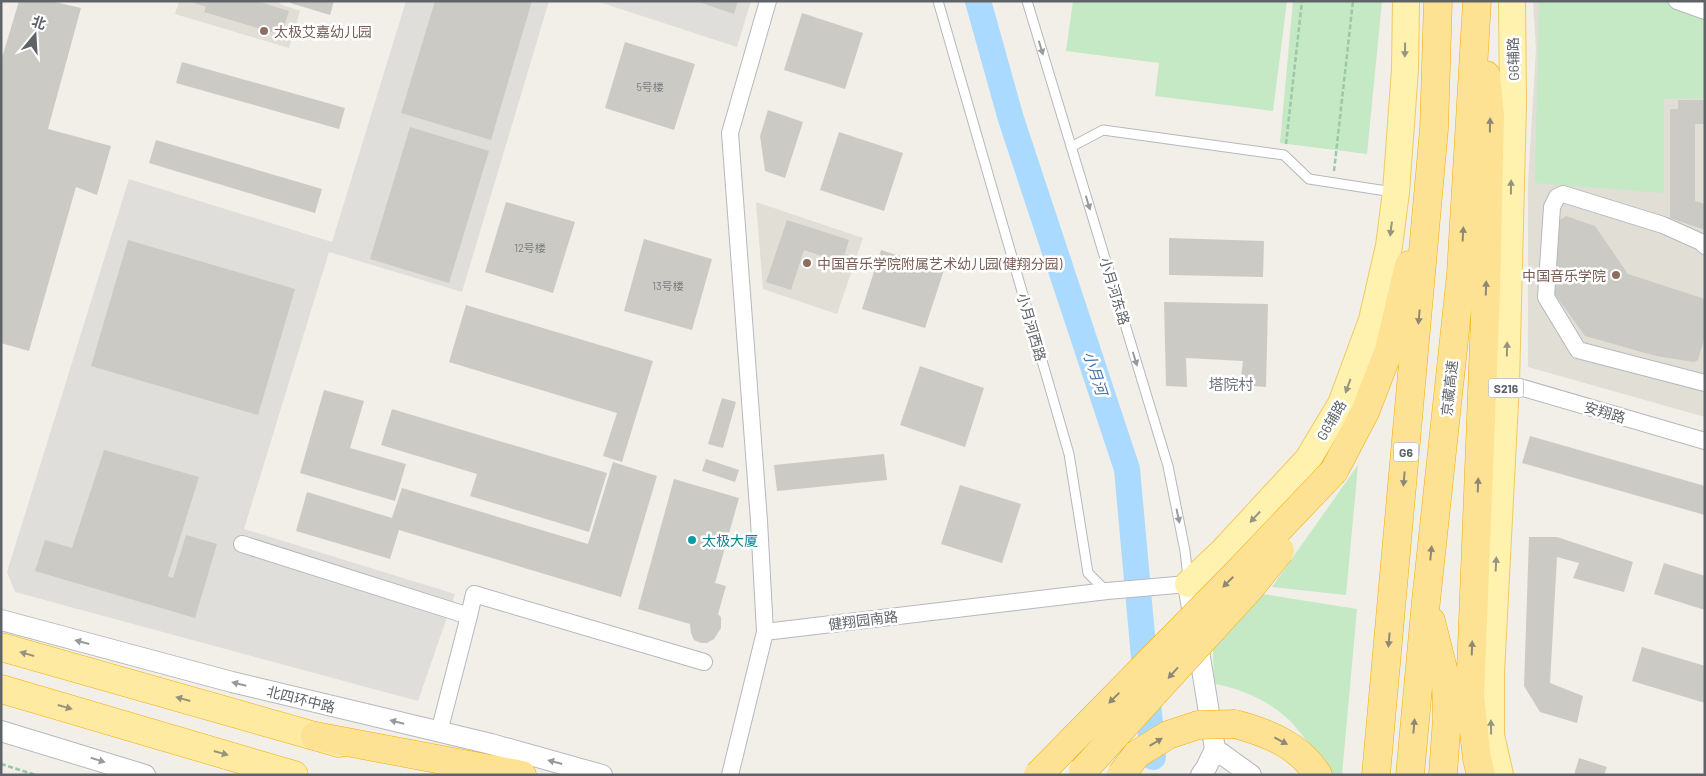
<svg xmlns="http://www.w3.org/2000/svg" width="1706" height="776" font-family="Barlow,'Noto Sans SC',sans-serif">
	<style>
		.industrial { fill: #e0deda }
		.education { fill: #e1ded6 }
		.green { fill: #c5e8c5 }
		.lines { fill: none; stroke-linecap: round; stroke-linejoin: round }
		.river { stroke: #aadaff; stroke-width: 26 }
		.building { fill: #cccac5 }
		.service-casing { stroke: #b5b8bc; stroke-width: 11 }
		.minor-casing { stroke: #b5b8bc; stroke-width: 18 }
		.tertiary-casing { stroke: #b5b8bc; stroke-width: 22 }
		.primary-casing { stroke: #f2c960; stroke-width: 28 }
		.trunk-casing { stroke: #f9ab00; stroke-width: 29 }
		.motorway-casing { stroke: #f9ab00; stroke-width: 29 }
		.path { stroke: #9cc7a9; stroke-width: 2.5; stroke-dasharray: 5 2.5; stroke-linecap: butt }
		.service { stroke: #fff; stroke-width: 9 }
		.minor { stroke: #fff; stroke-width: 16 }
		.tertiary { stroke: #fff; stroke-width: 20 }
		.primary { stroke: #fff2af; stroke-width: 26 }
		.trunk { stroke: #feeaa1; stroke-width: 28 }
		.motorway { stroke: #fde293; stroke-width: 28 }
		.motorway-bridge-casing { stroke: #f9ab00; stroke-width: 29; stroke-linecap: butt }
		.motorway-bridge { stroke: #fde293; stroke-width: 28 }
		.oneway { fill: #979a9d }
		.oneway2 { fill: #979581 }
		.oneway3 { fill: #8e8975 }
		.oneway4 { fill: #97927c }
		.education-dot { fill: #8d6e63; stroke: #fff; stroke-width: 2 }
		.culture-dot { fill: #0f9aa8; stroke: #fff; stroke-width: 2 }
		.labels { text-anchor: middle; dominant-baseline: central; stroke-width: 5; stroke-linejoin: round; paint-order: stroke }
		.number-label { font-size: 11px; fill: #7a7d7f }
		.shield { fill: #fff; stroke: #8f9295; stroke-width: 1 }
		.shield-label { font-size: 12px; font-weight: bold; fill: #5f6368 }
		.education-label { font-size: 14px; fill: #785e54; stroke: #fff; text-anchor: start }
		.street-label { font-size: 14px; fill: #5f6368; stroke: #fff }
		.culture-label { font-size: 14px; fill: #0d838f; stroke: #fff; text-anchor: start }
		.water-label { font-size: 15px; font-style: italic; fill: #4174aa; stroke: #fff }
		.neighbourhood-label { font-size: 15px; fill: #70757a; stroke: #fff }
	</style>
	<rect width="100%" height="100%" fill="#f1efe8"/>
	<path class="industrial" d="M406,1H549L462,292L329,252L244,529L455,594L418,701L15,592L7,572L129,179L332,242Z
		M596,1H751L737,47Z"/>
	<path class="education" d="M179,1H281L280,4L300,11L289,48L175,14Z
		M1533,1H1705V417L1528,367V183L1536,49Z
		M756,202L863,238L837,314L763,289Z"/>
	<path class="green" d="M1073,1H1287L1273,111L1155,96L1159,63L1066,51Z
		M1293,1H1382L1367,154L1280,143Z
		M1539,1H1666L1705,15V98L1664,99V193L1535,183Z
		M1358,465L1346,595L1272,587Z
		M1262,594L1357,609L1342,775H1331C1319,758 1307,740 1293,724C1275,704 1242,688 1214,684L1213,649Z"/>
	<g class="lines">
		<path class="river" d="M978,1L1011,119L1127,469L1153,757"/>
	</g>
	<path class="building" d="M19,1H51L81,8L48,129L111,146L97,195L76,187L29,351L1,343V61Z
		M189,1H257L289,11L281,35L204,12L206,7Z
		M291,1H334L330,15L290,3Z
		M435,1H532L491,140L401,113Z
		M696,1H738L734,14Z
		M802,13L863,33L845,89L784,70Z
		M625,42L695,64L674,130L605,108Z
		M182,62L345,108L339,129L176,83Z
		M1678,100H1705V124H1695V201L1705,204V230L1670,218V109H1678Z
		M768,110L803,122L785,178L765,171L760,136Z
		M410,127L489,151L449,283L370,259Z
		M839,132L903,153L884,211L820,190Z
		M156,140L322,189L315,213L149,163Z
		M506,202L575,222L553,293L485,272Z
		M1566,216L1595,226L1628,274L1705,299V336L1698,360L1694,362L1656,356L1585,336L1554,293L1558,221Z
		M787,220L849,240L842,263L804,250L791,290L766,282Z
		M1169,238L1264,241L1263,277L1169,275Z
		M644,239L712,259L692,330L624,311Z
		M128,240L295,289L258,415L91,366Z
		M881,250L944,270L925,328L862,309Z
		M1164,302L1268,304L1266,387L1240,385L1243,361L1186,358L1187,387L1166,386Z
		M466,305L653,361L622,462L603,456L617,413L449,362Z
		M920,366L984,388L965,447L900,425Z
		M324,390L364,401L350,448L406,464L395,501L300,473Z
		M722,398L736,402L723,448L708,444Z
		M392,409L607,473L589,532L470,496L477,474L381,445Z
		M1530,436L1705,486V515L1522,463Z
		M104,450L199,477L168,576L173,578L186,535L217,544L195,618L35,571L45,540L72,548Z
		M884,454L887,480L777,491L774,465Z
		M706,459L739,470L735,482L702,471Z
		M613,462L657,476L621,597L399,530L390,559L296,531L307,492L392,518L402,488L588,544Z
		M674,479L739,498L715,583L726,586L718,614L721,617V628L714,639L707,643H701L694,640L691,633L690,624L638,609Z
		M960,485L1021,504L1002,563L941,544Z
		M1529,537H1557L1633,562L1624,592L1573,578L1579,563L1557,557L1550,683L1583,696L1577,723L1540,712L1524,686Z
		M1664,563L1705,576V610L1654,594Z
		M1642,647L1705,666V703L1632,681Z
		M1579,758L1607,767L1604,775H1574Z"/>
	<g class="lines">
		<defs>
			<path id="service" d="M938,1L1069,454L1088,573L1106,591
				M1027,1L1168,466L1185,551L1188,578
				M1071,147L1103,130L1284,155L1309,179L1393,192"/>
			<path id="minor" d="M1677,1L1705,11
				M1705,246L1701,242L1663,225L1563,194L1557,197L1552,207L1546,297L1578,350L1705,383
				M1506,383L1705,441
				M242,544L469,616L474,594L704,662
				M765,632L1107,591L1188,584
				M439,732L469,616
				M730,775L765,632L759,521L730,133L768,1"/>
			<path id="tertiary" d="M1188,584L1215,749L1251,775
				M1,620L232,682L491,744L602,775
				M1,731L145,775
				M1201,775L1206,768L1215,749"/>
			<path id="primary" d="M1188,584L1222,552L1308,459L1341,404L1372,320L1389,246L1396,192L1405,69L1406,1
				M1500,775L1491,735V673L1506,383L1513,103L1512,1"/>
			<path id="trunk" d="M1,647L339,743
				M1,689L294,775"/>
			<path id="motorway" d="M1334,471L1365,412L1389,350L1409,265
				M1431,621L1446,681L1447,718L1443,775
				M1235,724C1268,733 1299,745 1318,775
				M315,736L522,775
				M1376,775L1434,129L1438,1
				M1410,775L1426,601L1461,274L1477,1
				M1481,775L1477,759L1470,696L1486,292L1490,116L1486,75"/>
		</defs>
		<use href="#service" class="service-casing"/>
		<use href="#minor" class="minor-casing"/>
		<use href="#tertiary" class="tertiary-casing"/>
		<use href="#primary" class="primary-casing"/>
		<use href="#trunk" class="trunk-casing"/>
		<use href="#motorway" class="motorway-casing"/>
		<path class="path" d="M1286,144L1302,1
			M1334,171L1353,1
			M1,764L36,775"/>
		<use href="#service" class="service"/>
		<use href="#minor" class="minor"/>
		<use href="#tertiary" class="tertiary"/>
		<use href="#primary" class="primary"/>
		<use href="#trunk" class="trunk"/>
		<use href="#motorway" class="motorway"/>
		<defs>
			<path id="motorway-bridge" d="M1083,771L1251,587L1280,551
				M1038,775L1236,574L1334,471
				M1121,775L1137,754L1168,735L1198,725L1235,724"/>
		</defs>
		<use href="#motorway-bridge" class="motorway-bridge-casing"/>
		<use href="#motorway-bridge" class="motorway-bridge"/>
	</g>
	<defs><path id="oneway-solid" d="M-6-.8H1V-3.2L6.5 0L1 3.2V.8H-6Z" transform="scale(1.25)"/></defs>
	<g class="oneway">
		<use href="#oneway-solid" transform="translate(1041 48) rotate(73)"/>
		<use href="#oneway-solid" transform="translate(1088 203) rotate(73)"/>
		<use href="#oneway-solid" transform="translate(1135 359) rotate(73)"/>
		<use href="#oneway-solid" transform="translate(1178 516) rotate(78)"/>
		<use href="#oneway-solid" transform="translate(82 642) rotate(-165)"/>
		<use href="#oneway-solid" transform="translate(239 684) rotate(-166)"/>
		<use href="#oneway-solid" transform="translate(397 722) rotate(-166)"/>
		<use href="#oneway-solid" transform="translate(98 760) rotate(17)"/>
		<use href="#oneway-solid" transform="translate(555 762) rotate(-165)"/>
	</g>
	<g class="oneway2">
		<use href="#oneway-solid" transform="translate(1405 50) rotate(91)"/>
		<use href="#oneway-solid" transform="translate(1511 187) rotate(-89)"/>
		<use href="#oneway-solid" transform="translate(1391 229) rotate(97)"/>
		<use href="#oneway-solid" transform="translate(1507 349) rotate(-89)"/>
		<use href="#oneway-solid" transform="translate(1348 386) rotate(110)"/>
		<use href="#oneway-solid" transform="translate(1255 517) rotate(133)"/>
		<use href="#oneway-solid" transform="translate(1496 564) rotate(-87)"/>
		<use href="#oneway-solid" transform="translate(1491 727) rotate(-91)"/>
	</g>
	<g class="oneway3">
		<use href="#oneway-solid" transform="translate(1490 125) rotate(-89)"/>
		<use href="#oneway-solid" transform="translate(1463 234) rotate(-87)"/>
		<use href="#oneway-solid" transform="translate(1486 288) rotate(-88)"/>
		<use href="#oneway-solid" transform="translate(1419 317) rotate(95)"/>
		<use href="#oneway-solid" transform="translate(1404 479) rotate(95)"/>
		<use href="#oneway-solid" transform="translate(1478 485) rotate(-88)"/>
		<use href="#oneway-solid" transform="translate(1431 553) rotate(-84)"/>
		<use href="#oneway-solid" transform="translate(1228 582) rotate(135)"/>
		<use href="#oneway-solid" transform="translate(1389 640) rotate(95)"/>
		<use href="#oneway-solid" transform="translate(1472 648) rotate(-88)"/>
		<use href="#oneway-solid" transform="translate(1173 673) rotate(132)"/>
		<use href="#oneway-solid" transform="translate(1114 698) rotate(135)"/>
		<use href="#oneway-solid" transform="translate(1414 726) rotate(-85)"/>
		<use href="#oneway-solid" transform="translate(1281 741) rotate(28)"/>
		<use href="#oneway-solid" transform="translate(1156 742) rotate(-31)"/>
	</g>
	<g class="oneway4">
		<use href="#oneway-solid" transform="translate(27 654) rotate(-164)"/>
		<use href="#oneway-solid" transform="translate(183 699) rotate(-164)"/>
		<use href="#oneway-solid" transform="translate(65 707) rotate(16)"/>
		<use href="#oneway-solid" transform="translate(221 753) rotate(16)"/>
	</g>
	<g class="education-dot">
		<circle cx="264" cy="31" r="5"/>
		<circle cx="807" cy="263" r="5"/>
		<circle cx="1616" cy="275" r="5"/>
	</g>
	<circle class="culture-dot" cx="692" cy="540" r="5"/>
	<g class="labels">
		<g class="number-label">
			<text x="650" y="86">5号楼</text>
			<text x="530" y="247">12号楼</text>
			<text x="668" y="285">13号楼</text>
		</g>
		<g class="shield">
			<rect x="1488.5" y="378.5" width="35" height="19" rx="4"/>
			<rect x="1393.5" y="442.5" width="25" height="19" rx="4"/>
		</g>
		<g class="shield-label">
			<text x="1506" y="388">S216</text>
			<text x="1406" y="452">G6</text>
		</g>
		<g class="education-label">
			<text x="274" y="31">太极艾嘉幼儿园</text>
			<text x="817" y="263">中国音乐学院附属艺术幼儿园(健翔分园)</text>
			<text x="1606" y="275" text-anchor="end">中国音乐学院</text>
		</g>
		<g class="street-label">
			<text transform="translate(1513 59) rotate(-91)">G6辅路</text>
			<text transform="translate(1115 291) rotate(73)">小月河东路</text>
			<text transform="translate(1032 327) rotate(74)">小月河西路</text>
			<text transform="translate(1449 388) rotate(-84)">京藏高速</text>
			<text transform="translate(1605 412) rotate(16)">安翔路</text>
			<text transform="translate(1331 420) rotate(-60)">G6辅路</text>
			<text transform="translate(863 620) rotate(-7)">健翔园南路</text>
			<text transform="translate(301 699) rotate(14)">北四环中路</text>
		</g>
		<g class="culture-label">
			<text x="702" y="540">太极大厦</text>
		</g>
		<g class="water-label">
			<text transform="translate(1096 373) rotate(72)">小月河</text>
		</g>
		<g class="neighbourhood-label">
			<text x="1231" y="384">塔院村</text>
		</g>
	</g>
	<rect width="1706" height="776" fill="none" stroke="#5f6368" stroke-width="5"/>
	<g transform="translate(35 35) rotate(18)" stroke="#ffffff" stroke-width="4" paint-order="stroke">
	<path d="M0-4L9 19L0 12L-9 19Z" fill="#5f6368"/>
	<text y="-8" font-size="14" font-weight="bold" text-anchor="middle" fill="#5f6368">北</text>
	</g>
</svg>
